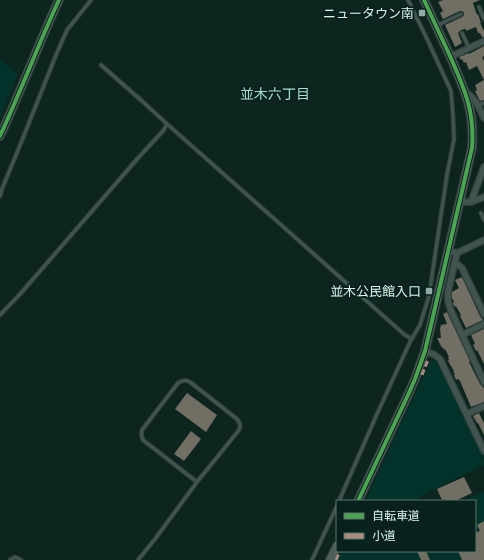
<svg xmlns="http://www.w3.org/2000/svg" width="484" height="560" font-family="Barlow,'Noto Sans JP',sans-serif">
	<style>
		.built { fill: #023229 }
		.building { fill: #716e63 }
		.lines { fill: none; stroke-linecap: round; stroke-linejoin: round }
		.lane-casing { stroke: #2f403c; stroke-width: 5 }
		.street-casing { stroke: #2f403c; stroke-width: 8 }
		.secondary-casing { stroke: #2f403c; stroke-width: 10 }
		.lane { stroke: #41544f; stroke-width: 3 }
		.street { stroke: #41544f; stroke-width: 5.5 }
		.secondary { stroke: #4e5c5a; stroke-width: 8 }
		.quiet { stroke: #a88b81; stroke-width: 3; stroke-dasharray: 6 3; stroke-linecap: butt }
		.cycleway-casing { stroke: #07221c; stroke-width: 6 }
		.cycleway { stroke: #4ca352; stroke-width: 4 }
		.poi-dot { fill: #92aba4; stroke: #07221c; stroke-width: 1.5 }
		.labels { text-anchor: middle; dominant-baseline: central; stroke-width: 4; stroke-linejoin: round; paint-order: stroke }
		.poi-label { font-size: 13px; fill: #daf4ec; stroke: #07221c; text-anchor: end }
		.neighbourhood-label { font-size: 14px; fill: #a9ded0; stroke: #07221c }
	</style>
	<rect width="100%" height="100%" fill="#0d241f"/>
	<path class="built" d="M0,59L18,74L0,118Z
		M431,360L437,361L484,459V465L417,498L418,501H365Z
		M484,491V560H337L341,551H475V501H463Z"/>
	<path class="building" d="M443,0H480L473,3L477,15L478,14L481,23H480L484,31V37H482L480,33H478L476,27L466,31V29L461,30L458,33L462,43L455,47L445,25L462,17L464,15V13L462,11H460L443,19L440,13L443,11L438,2Z
		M484,46V56L482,57L484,61V100L480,101L475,91L477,90L475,85L484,80L477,66L469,70L466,62L464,63L462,59L461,60L459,57L469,53V54Z
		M462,277L480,316L483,320L466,328L460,316L461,315L457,308L456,306L455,307L453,304V303L454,302L452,298V292L459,288L455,280Z
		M447,312L470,361L469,362L480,384L484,388V402L471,407L460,381L458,379L456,380L454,375L455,374L453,372L454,371L448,361L449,360L448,357H449L445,349L444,350L443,347L442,348L437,338H441L440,329L441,325L447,324L443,314Z
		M484,329V364L477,350L476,351L473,345L475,344L471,335Z
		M187,393L217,415L206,432L175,409Z
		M479,413L484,423V435L478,423H477L473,416Z
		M191,431L201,439L184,461L174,454Z
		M464,477L472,493L455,501H446L445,499L442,500L437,489Z
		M484,521V560H462L458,551H475V533L480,531L477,525Z
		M417,551H426L430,560H421Z"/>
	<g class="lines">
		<defs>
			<path id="lane" d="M479,7L484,19
				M438,25L461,14
				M462,33L469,48
				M101,65L142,101L167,124L288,231L388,320L405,335L412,339
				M478,105L484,103
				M0,196L2,189L23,138L56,55L67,30L91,0
				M481,213L484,220
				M0,315L21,293L138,158L163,131L167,124
				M339,501L377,414L410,342L420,325L429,296L447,175L454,139L453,115L451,91L428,41L408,0
				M10,560L15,557L21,560
				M138,560L155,539L197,482L239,430C241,425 240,423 237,419L190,382C185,380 183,380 178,383L142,430C141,434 141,436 143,440L197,482
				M312,560L337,506"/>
			<path id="street" d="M450,57L484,41
				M465,92C476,98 479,108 484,118
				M460,200L465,202H471L484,167
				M471,202L484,197
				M448,251L457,253L484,240
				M457,253L448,292V301L451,311L484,382
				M455,262L462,268L484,314
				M462,335L484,324
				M425,351L435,355L440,359L484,451
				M467,414L484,406"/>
			<path id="secondary" d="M0,136C21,91 38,45 59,0
				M358,501L408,395L415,379L425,351L472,148C475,111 464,88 450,56C441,37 433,19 424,0
				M330,560L337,546"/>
		</defs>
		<use href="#lane" class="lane-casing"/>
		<use href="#street" class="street-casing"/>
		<use href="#secondary" class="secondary-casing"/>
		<use href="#lane" class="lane"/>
		<use href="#street" class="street"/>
		<use href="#secondary" class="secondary"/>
		<path class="quiet" d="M422,375L428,360
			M336,560L340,551"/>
		<defs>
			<path id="cycleway" d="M0,136C21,91 38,45 59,0
				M358,501L408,395L415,379L425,351L472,148C475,111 464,88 450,56C441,37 433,19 424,0"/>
		</defs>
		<use href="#cycleway" class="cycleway-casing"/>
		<use href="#cycleway" class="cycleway"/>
	</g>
	<g class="poi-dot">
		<rect x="418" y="9" width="8" height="8" rx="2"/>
		<rect x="425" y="287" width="8" height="8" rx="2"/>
	</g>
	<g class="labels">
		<g class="poi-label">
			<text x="414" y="13">ニュータウン南</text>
			<text x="421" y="291">並木公民館入口</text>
		</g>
		<g class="neighbourhood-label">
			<text x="275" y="93">並木六丁目</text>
		</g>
	</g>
	<rect x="336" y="500" width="140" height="52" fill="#07221c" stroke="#5b766f"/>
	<rect x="344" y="513" width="20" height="6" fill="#4ca352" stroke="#5b766f"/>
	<text x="372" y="520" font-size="12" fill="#daf4ec">自転車道</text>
	<rect x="344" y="533" width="20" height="6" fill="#a88b81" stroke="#5b766f"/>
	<text x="372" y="540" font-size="12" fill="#daf4ec">小道</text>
</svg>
